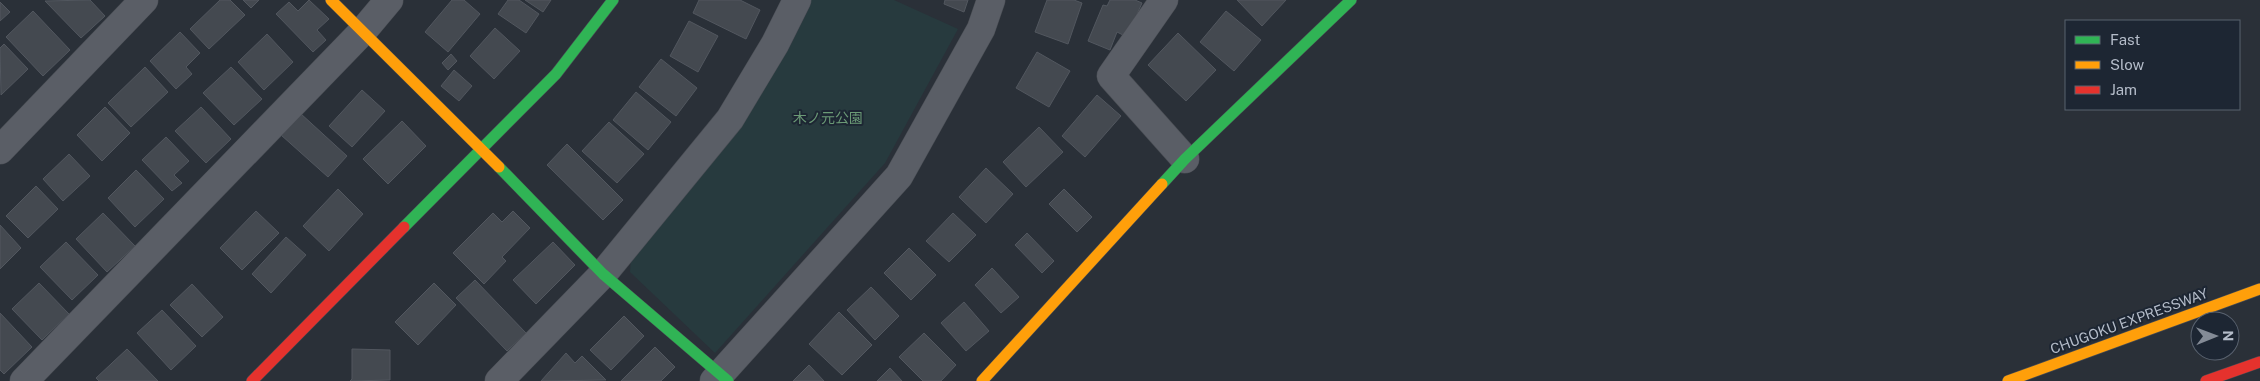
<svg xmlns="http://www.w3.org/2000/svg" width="2260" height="381" font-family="'Public Sans','Noto Sans JP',sans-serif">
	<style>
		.green { fill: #273a3e }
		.building { fill: #444950; stroke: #52575f }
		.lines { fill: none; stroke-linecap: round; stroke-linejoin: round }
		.street-casing { stroke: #484c53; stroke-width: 29 }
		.fast-casing { stroke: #484c53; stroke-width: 12 }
		.slow-casing { stroke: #484c53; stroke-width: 12 }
		.jam-casing { stroke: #484c53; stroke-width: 12 }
		.street { stroke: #5a5e66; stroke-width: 28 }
		.fast { stroke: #30b455; stroke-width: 11 }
		.slow { stroke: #ff9f0a; stroke-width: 11 }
		.jam { stroke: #e5322d; stroke-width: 11 }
		.labels { text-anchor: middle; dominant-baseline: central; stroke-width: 4; stroke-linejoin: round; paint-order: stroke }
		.park-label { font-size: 14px; fill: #6b9a76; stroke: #1d2633 }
		.street-label { font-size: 14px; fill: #b4bcc9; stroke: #1d2633 }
	</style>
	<rect width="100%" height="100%" fill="#2a3038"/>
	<path class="green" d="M810,0H894L958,29L885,163L715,353L630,272L631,259Z"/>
	<path class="building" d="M90,0L105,16L81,38L45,1Z
		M220,0H230L245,15L209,49L190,29Z
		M243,0H259L251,8Z
		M309,0L329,19L317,30L326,40L313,52L276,14L289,2L298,11Z
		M452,0H464L480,14L448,52L425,32Z
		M508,0H519L539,14L526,33L498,14Z
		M525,0H551L543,12Z
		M699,0H740L760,10L746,39L693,13Z
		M945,0H968L964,12L944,4Z
		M1047,0H1074L1082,3L1068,44L1035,32Z
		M1110,0H1135L1142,3L1127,37L1117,32L1110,50L1088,41L1103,5L1107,6Z
		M1237,0H1286L1262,26Z
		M0,2L10,12L0,21Z
		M33,11L70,50L43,76L6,37Z
		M1226,11L1261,40L1234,71L1200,42Z
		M689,21L718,36L698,72L670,56Z
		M495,28L520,51L494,79L470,56Z
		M180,32L200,53L186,67L192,74L176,89L150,61Z
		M1178,33L1216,70L1186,101L1148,65Z
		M267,34L293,62L264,90L238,62Z
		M4,44L28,69L1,95L0,48Z
		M1037,52L1070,71L1049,107L1016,88Z
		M451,54L457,61L448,70L442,63Z
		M661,59L697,88L676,116L639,87Z
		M145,67L168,92L131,127L108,103Z
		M231,67L262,99L234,125L203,93Z
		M454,70L472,86L459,101L441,86Z
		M362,90L385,111L352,147L329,126Z
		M636,92L671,122L648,150L613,120Z
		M1097,95L1121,116L1085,157L1062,136Z
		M105,107L130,133L102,161L77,135Z
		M201,107L231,139L206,163L175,131Z
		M300,113L347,156L328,177L281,135Z
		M402,121L426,146L388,184L363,159Z
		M609,122L644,154L617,183L582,151Z
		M1039,127L1063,152L1026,187L1003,162Z
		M166,137L189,161L174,175L182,183L172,191L142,160Z
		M567,144L623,200L603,220L547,165Z
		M69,154L90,176L63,201L43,179Z
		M986,168L1013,194L986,223L959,197Z
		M136,170L164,199L135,227L108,198Z
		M36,186L58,209L28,238L6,216Z
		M338,189L363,214L329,251L303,226Z
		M1064,189L1092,217L1077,232L1049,204Z
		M256,211L279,233L242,270L220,248Z
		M513,211L530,228L502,257L506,261L484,284L453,253L493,213L502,222Z
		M103,213L135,246L107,272L76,239Z
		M953,213L976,235L949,262L926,241Z
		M0,225L21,248L0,269Z
		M1027,233L1054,261L1042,273L1015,245Z
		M286,237L306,255L271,293L252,274Z
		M66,242L98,275L72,300L40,267Z
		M553,242L575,265L536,304L513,280Z
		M909,248L936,275L911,300L884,273Z
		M992,268L1019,297L1001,313L975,285Z
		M475,280L526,333L507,351L456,298Z
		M39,283L69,314L42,340L12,309Z
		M434,283L456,305L418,345L395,322Z
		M192,284L223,317L202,337L170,305Z
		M871,287L899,316L875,340L847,310Z
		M964,302L989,331L966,351L941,323Z
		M162,310L196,346L171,370L137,333Z
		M839,312L872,345L842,375L809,344Z
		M0,313L32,347L4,374L0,370Z
		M624,316L644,336L611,370L590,350Z
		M924,333L956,365L941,381H923L899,357Z
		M655,347L675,367L661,381H621Z
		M127,349L158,381H99L96,378Z
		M352,349L390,350V380L350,381L352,379Z
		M566,353L575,363L582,356L606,380L541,381Z
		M809,365L824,381H793Z
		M890,368L902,381H877Z"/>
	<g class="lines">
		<defs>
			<path id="street" d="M1164,0L1111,76L1185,159
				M0,150L144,0
				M24,381L363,31L389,0
				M499,381L603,274L730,119L775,44L797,0
				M714,381L899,176L981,29L991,0"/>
			<path id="fast" d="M499,167L603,274L728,381
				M1162,184L1185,159L1351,0
				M404,227L556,74L613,0"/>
			<path id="slow" d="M331,0L499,167
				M982,381L1162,184
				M2008,381L2260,289"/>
			<path id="jam" d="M252,381L404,227
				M2206,381L2260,362"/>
		</defs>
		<use href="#street" class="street-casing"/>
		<use href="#fast" class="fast-casing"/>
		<use href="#slow" class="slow-casing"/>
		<use href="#jam" class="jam-casing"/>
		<use href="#street" class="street"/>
		<use href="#fast" class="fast"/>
		<use href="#slow" class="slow"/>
		<use href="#jam" class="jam"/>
	</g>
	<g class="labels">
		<g class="park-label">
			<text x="828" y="118">木ノ元公園</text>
		</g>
		<g class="street-label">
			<text transform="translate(2129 321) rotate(-20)">CHUGOKU EXPRESSWAY</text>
		</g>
	</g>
	<rect x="2065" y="20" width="175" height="90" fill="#1d2633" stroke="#59626f"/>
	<rect x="2075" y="36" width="25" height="8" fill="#30b455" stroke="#59626f"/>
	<text x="2110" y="45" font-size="15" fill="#b4bcc9">Fast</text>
	<rect x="2075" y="61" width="25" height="8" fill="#ff9f0a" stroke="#59626f"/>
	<text x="2110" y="70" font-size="15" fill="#b4bcc9">Slow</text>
	<rect x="2075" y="86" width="25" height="8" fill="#e5322d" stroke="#59626f"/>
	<text x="2110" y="95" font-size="15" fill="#b4bcc9">Jam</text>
	<g transform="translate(2215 336) rotate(89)"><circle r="24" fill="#1d2633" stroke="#59626f"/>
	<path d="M0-4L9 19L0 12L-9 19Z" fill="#848b96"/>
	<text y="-8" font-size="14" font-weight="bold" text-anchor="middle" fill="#b4bcc9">N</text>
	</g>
</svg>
